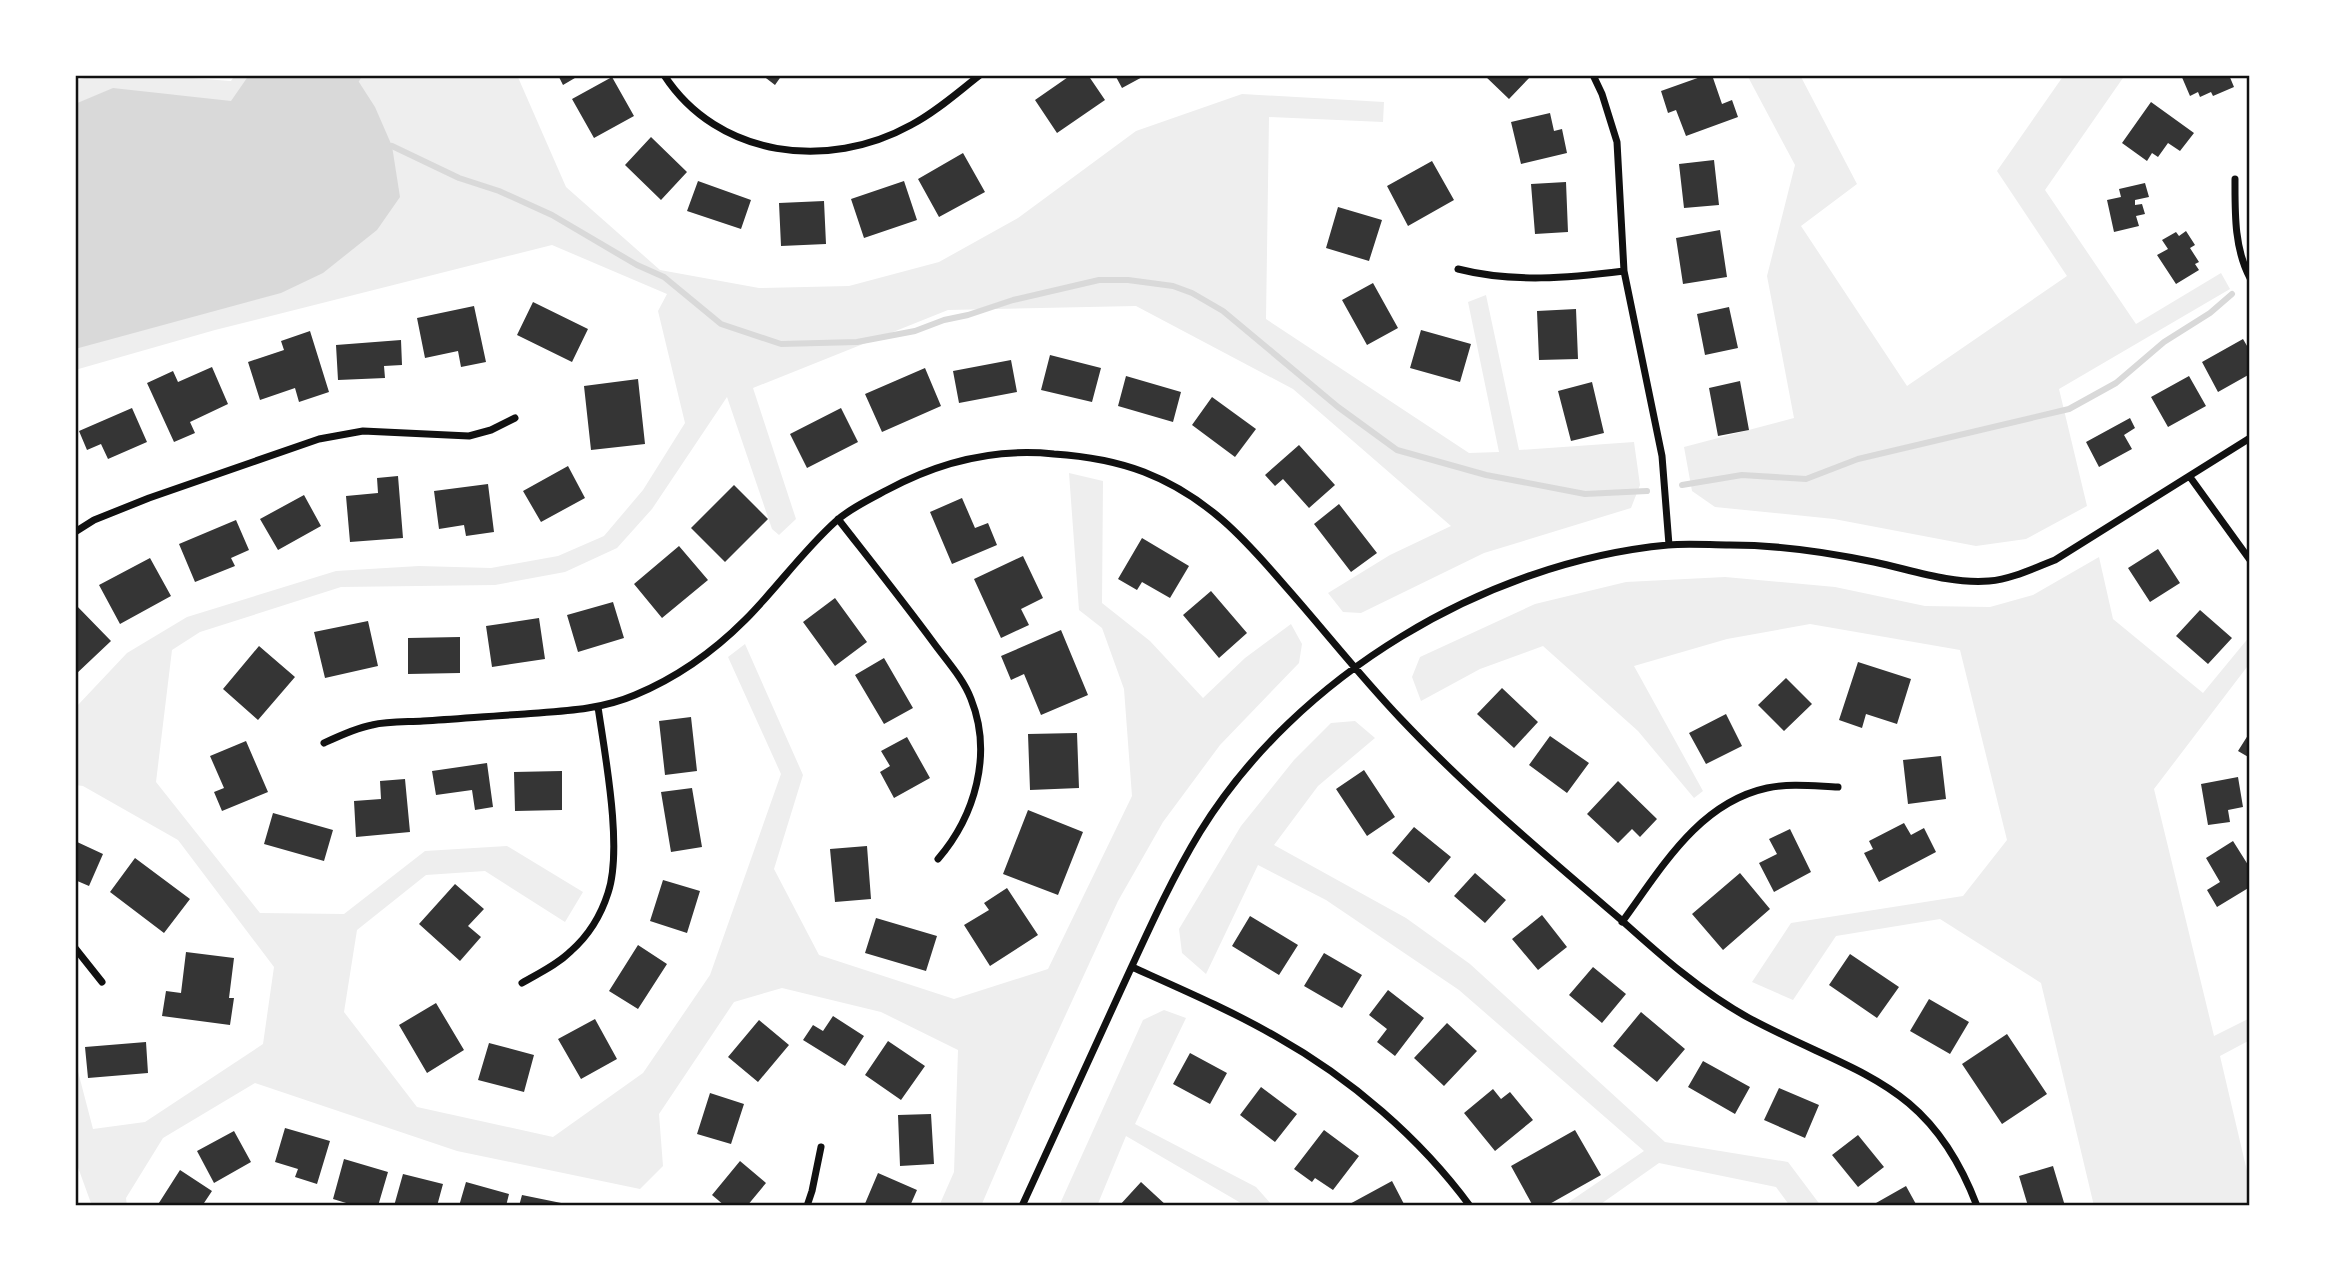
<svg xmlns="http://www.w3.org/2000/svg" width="2325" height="1281" font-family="'Alegreya Sans',sans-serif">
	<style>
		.green { fill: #eee }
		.water { fill: #d9d9d9 }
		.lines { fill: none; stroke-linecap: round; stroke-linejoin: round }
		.stream { stroke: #d9d9d9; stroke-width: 6 }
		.building { fill: #353535 }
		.minor { stroke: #111; stroke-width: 7 }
		.neatline { fill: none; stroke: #111; stroke-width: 2.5 }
	</style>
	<rect width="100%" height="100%" fill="#fff"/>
	<path class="green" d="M94,75H151L231,81L235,75H517L566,187L660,270L759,288L849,286L939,262L1018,218L1136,131L1242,94L1384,102L1383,122L1269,117L1266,319L1469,453L1499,452L1468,302L1486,295L1519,450L1634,442L1640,485L1631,508L1484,553L1361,613L1343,612L1328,593L1390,555L1451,526L1293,389L1136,306L948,310L753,388L796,519L779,535L772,529L727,397L652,509L617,548L565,572L495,585L341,587L200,632L172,650L156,782L260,913L344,914L425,851L507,846L583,892L565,922L485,871L426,875L357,930L344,1012L417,1107L553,1137L643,1073L710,975L781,774L728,657L745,644L803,775L774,869L819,955L954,999L1048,969L1132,796L1124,689L1102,628L1079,610L1069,473L1103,481L1102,603L1150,641L1203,698L1245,658L1291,624L1302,644L1299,663L1220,745L1163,822L1118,901L1032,1088L981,1206H939L954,1172L958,1050L881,1012L782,988L734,1002L659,1114L663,1166L640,1189L457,1151L255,1083L163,1138L126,1198L127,1206H92L75,1159V1060L93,1129L145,1122L263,1044L274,967L178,840L83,786L75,785L77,706L127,653L187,617L336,571L419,566L491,568L558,556L604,536L643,490L685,423L658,311L667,294L552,245L215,330L75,370V81Z
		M1747,75H1800L1857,184L1801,226L1907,386L2067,276L1997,171L2064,75H2125L2045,190L2136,324L2221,273L2230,289L2059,389L2087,506L2026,539L1976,546L1834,519L1715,507L1692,491L1684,447L1794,418L1767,276L1795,165Z
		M2099,557L2113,619L2203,693L2250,636V663L2154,789L2214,1036L2250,1018V1040L2220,1056L2250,1184V1206H2094L2041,983L1940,919L1836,936L1793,1000L1752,982L1791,923L1963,896L2007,840L1960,650L1810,624L1727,639L1634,666L1703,791L1694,798L1638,731L1543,646L1480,669L1421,701L1412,677L1420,657L1535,604L1626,582L1725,577L1835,587L1925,606L1990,607L2033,595Z
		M1355,721L1375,738L1318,786L1274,845L1406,918L1470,964L1665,1142L1788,1162L1821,1206H1790L1776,1187L1659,1163L1598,1206H1563L1644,1151L1459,990L1326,900L1258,865L1206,974L1182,953L1179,929L1241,826L1294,760L1331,723Z
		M1164,1010L1186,1018L1135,1124L1256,1187L1273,1206H1246L1126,1136L1097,1206H1059L1143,1020Z"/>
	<path class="water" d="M249,75H347L357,79L375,107L392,146L400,197L377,230L323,273L281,293L75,349V104L113,88L231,101Z"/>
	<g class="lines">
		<path class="stream" d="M357,79L359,75
			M392,146L459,178L499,191L552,215L637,265L664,277L721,324L781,344L857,342L915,331L944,320L968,315L1013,300L1099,280H1128L1173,286L1192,293L1223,311L1338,407L1397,450L1486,475L1585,494L1647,491
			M1682,485L1742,475L1806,479L1858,459L2069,409L2116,383L2164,342L2210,313L2232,294"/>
	</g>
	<path class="building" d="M558,75H580L563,85Z
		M762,75H782L775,85Z
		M1071,75H1088L1105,100L1057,133L1035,100Z
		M1115,75H1146L1122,88Z
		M1484,75H1532L1509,99Z
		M1706,75H1712L1722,104L1732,100L1738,117L1686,136L1676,110L1668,113L1661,91Z
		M2181,75H2229L2234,87L2213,96L2211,92L2200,97L2198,92L2190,96Z
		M612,77L634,116L594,138L572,99Z
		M2151,102L2194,133L2180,151L2168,143L2158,157L2152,153L2147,161L2122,143Z
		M1550,113L1554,131L1562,129L1567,153L1521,164L1511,122Z
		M651,137L687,172L661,200L625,165Z
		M963,153L985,192L939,217L918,179Z
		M1714,160L1719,205L1684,208L1679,164Z
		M1432,161L1454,200L1408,226L1387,186Z
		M698,181L751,200L741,229L687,211Z
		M904,181L917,220L864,238L851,199Z
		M1566,182L1568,232L1535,234L1531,184Z
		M2145,183L2149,197L2135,200V205L2142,204L2145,214L2136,216L2139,226L2114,232L2107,200L2121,197L2119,189Z
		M824,201L826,244L781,246L779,203Z
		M1338,207L1382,220L1369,261L1326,248Z
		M1720,230L1727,277L1683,284L1676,238Z
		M2186,231L2195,245L2190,248L2199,262L2195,264L2199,270L2176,284L2157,255L2168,249L2162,240L2176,232L2179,236Z
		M1373,283L1398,328L1367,345L1342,300Z
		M533,302L588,329L572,362L517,335Z
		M474,306L486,362L461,367L458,351L425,358L417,318Z
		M1729,307L1738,348L1705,355L1697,314Z
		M1576,309L1578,359L1539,360L1537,311Z
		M1421,330L1471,344L1460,382L1410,368Z
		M310,331L329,392L299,402L295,388L260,400L248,362L284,350L281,341Z
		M2243,339L2250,351V374L2218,392L2202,362Z
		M401,340L402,365L384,366L385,378L338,380L336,345Z
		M1050,355L1101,368L1092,402L1041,390Z
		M1011,360L1017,392L959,403L953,371Z
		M212,367L228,404L190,422L195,433L174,442L147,383L173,371L178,382Z
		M925,368L941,406L882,432L865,394Z
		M1126,376L1181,392L1173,422L1118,406Z
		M2189,376L2206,406L2168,427L2151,397Z
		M638,379L645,444L591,450L584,386Z
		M1740,381L1749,430L1718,436L1709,388Z
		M1592,382L1604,433L1571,441L1558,391Z
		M1212,397L1256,429L1235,457L1192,425Z
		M132,408L147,442L108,459L101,444L87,450L79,431Z
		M841,408L858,442L807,468L790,434Z
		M2130,418L2135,428L2124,435L2132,449L2099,467L2086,442Z
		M1299,445L1335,485L1309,508L1283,479L1275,486L1265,475Z
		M568,466L585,498L541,522L523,491Z
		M398,476L403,538L350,542L346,496L378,493L377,478Z
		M488,484L494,532L466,536L464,525L439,529L434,491Z
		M734,485L768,519L725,562L691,528Z
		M304,495L321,526L278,550L260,519Z
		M962,498L975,528L988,523L997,545L952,564L930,512Z
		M1339,504L1377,553L1351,572L1314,524Z
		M236,520L249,550L231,558L235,566L195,582L179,544Z
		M1142,538L1189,566L1170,598L1142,582L1137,590L1118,579Z
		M679,546L708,580L662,618L634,584Z
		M2158,549L2180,583L2150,602L2128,568Z
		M1023,556L1043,598L1021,609L1029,625L1001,638L974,579Z
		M150,558L171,596L120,624L99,585Z
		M1211,591L1247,633L1219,658L1183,615Z
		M835,598L867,642L835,666L803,622Z
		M613,602L624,638L578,652L567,615Z
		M75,604L111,641L75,675Z
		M2200,610L2232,638L2208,664L2176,636Z
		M539,618L545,659L492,667L486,626Z
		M368,621L378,666L325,678L314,632Z
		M1061,630L1088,695L1041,715L1024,674L1011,680L1001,656Z
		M460,637V673L408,674V638Z
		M259,646L295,677L258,720L223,689Z
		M884,658L913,708L884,724L855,675Z
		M1858,662L1911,679L1897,724L1866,714L1862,728L1839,720Z
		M1786,678L1812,704L1784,731L1758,705Z
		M1502,688L1538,722L1514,748L1477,714Z
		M1726,714L1742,746L1706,764L1689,733Z
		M691,717L697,771L665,775L659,721Z
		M2250,732V758L2238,751Z
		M1077,733L1079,788L1030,790L1028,734Z
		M1550,736L1589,763L1567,793L1529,765Z
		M907,737L930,778L894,798L880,772L890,766L881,751Z
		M246,741L268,792L222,811L214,792L224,788L210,756Z
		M1941,756L1946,799L1908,804L1903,760Z
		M487,763L493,807L475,810L472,790L436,795L432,771Z
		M1364,770L1395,817L1367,836L1336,789Z
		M562,771V810L515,811L514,772Z
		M2238,777L2243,807L2228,810L2230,822L2208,825L2201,784Z
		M405,779L410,832L356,837L354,801L381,799L380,781Z
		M1618,781L1657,819L1640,837L1632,829L1618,843L1587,814Z
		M692,788L702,847L671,852L661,792Z
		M1028,810L1083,832L1058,895L1003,874Z
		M273,813L333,830L324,861L264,844Z
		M1904,823L1911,835L1924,828L1936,852L1879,882L1864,853L1873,849L1869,841Z
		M1414,827L1451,857L1429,883L1392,853Z
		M1790,829L1811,872L1774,892L1759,863L1777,854L1769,839Z
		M75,841L103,854L89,886L75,880Z
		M2233,841L2250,868V887L2217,907L2207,890L2220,882L2206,858Z
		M867,846L871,899L835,902L830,849Z
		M135,858L190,899L164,933L110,892Z
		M1475,873L1506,900L1485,923L1454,896Z
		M1740,873L1770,909L1723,950L1692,914Z
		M663,880L700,891L687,933L650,921Z
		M455,884L484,909L468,926L481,937L460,961L419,924Z
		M1007,888L1038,935L990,966L964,925L989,910L984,903Z
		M1542,915L1567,947L1538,970L1512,939Z
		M1250,916L1298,945L1279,975L1232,946Z
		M876,918L937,936L926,971L865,953Z
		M638,945L667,964L638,1009L609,991Z
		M186,952L234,958L229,998H234L230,1025L162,1016L166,991L181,993Z
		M1324,953L1362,975L1342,1008L1304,986Z
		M1850,954L1899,987L1877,1018L1829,985Z
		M1593,967L1626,994L1602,1023L1569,995Z
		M1388,990L1424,1018L1395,1056L1377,1042L1387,1029L1369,1015Z
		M1929,999L1969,1022L1950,1054L1910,1031Z
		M436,1003L464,1050L427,1073L399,1025Z
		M1641,1012L1685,1049L1657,1082L1613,1046Z
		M833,1016L864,1036L845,1066L803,1040L813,1025L823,1031Z
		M595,1019L617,1059L581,1079L558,1039Z
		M759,1020L789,1045L758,1082L728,1057Z
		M1447,1023L1477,1051L1444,1086L1414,1058Z
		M2007,1034L2047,1094L2002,1124L1962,1064Z
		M888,1041L925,1066L901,1100L865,1075Z
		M146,1042L148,1073L88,1078L85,1047Z
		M489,1043L534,1055L524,1092L478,1080Z
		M1190,1053L1227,1073L1210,1104L1173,1084Z
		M1703,1061L1750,1087L1735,1114L1688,1087Z
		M1261,1087L1297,1114L1275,1142L1240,1115Z
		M1779,1088L1819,1105L1805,1138L1764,1120Z
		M1493,1089L1501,1099L1510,1092L1533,1120L1495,1151L1464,1113Z
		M710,1093L744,1104L731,1144L697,1134Z
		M931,1114L934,1164L900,1166L898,1115Z
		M285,1128L330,1141L317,1184L295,1177L298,1169L275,1162Z
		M1324,1130L1359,1156L1333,1190L1315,1178L1312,1182L1294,1169Z
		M1575,1130L1601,1175L1546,1206H1533L1511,1166Z
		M234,1131L251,1162L214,1183L197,1151Z
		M1858,1135L1884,1167L1858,1187L1832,1155Z
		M344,1159L388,1172L378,1206H356L333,1199Z
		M740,1161L766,1183L747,1206H725L712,1195Z
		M2053,1166L2065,1206H2028L2019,1176Z
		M180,1170L212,1191L202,1206H157Z
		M878,1173L917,1190L910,1206H864Z
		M403,1174L443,1184L437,1206H394Z
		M1392,1181L1405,1206H1346Z
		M466,1182L509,1194L506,1206H459Z
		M1141,1182L1167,1206H1119Z
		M1906,1186L1917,1206H1877L1876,1203Z
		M522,1195L571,1205V1206H519Z"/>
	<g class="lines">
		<path class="minor" d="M664,75C718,158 828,171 911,125C936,112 958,92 980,75
			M1593,75L1602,94L1617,142L1624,271L1662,456L1669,545
			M2235,179C2235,212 2234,248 2250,278
			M1458,269C1513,283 1569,278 1624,271
			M2190,477L2250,560
			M838,519C870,560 902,600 933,642C946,660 963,678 971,699C993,754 975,816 938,859
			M75,532L94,520L149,498L319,439L363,431L469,436L491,430L515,418
			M324,743C339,736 356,728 372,725C388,721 406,722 423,721C457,719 491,716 525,714C563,711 600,710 635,695C676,678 714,651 745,620C776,589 802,552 835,522C849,509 870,499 887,490C939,462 996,448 1054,454C1085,456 1115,461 1144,472C1206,496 1244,538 1286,587C1324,630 1360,676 1400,718C1468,790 1544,854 1619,918C1659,954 1701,992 1749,1018C1855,1075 1929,1079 1977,1206
			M1622,922C1661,869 1698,803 1767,788C1790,783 1814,786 1838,787
			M75,948L102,982
			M1132,967C1181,989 1230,1010 1277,1037C1350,1078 1420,1138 1470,1206
			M522,983C539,973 557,965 571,951C588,936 601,915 608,893C623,849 605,755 598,707
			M807,1206L812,1191L821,1147
			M1022,1206C1054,1135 1087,1064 1120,992C1145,938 1169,883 1200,832C1296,676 1486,562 1668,545C1688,543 1710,545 1730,545C1778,545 1827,552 1874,562C1912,570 1950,584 1989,581C2012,579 2034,568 2055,560L2250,438"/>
	</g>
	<rect width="2325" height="1281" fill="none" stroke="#ffffff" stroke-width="154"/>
	<rect x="77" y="77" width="2171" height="1127" class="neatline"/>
</svg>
